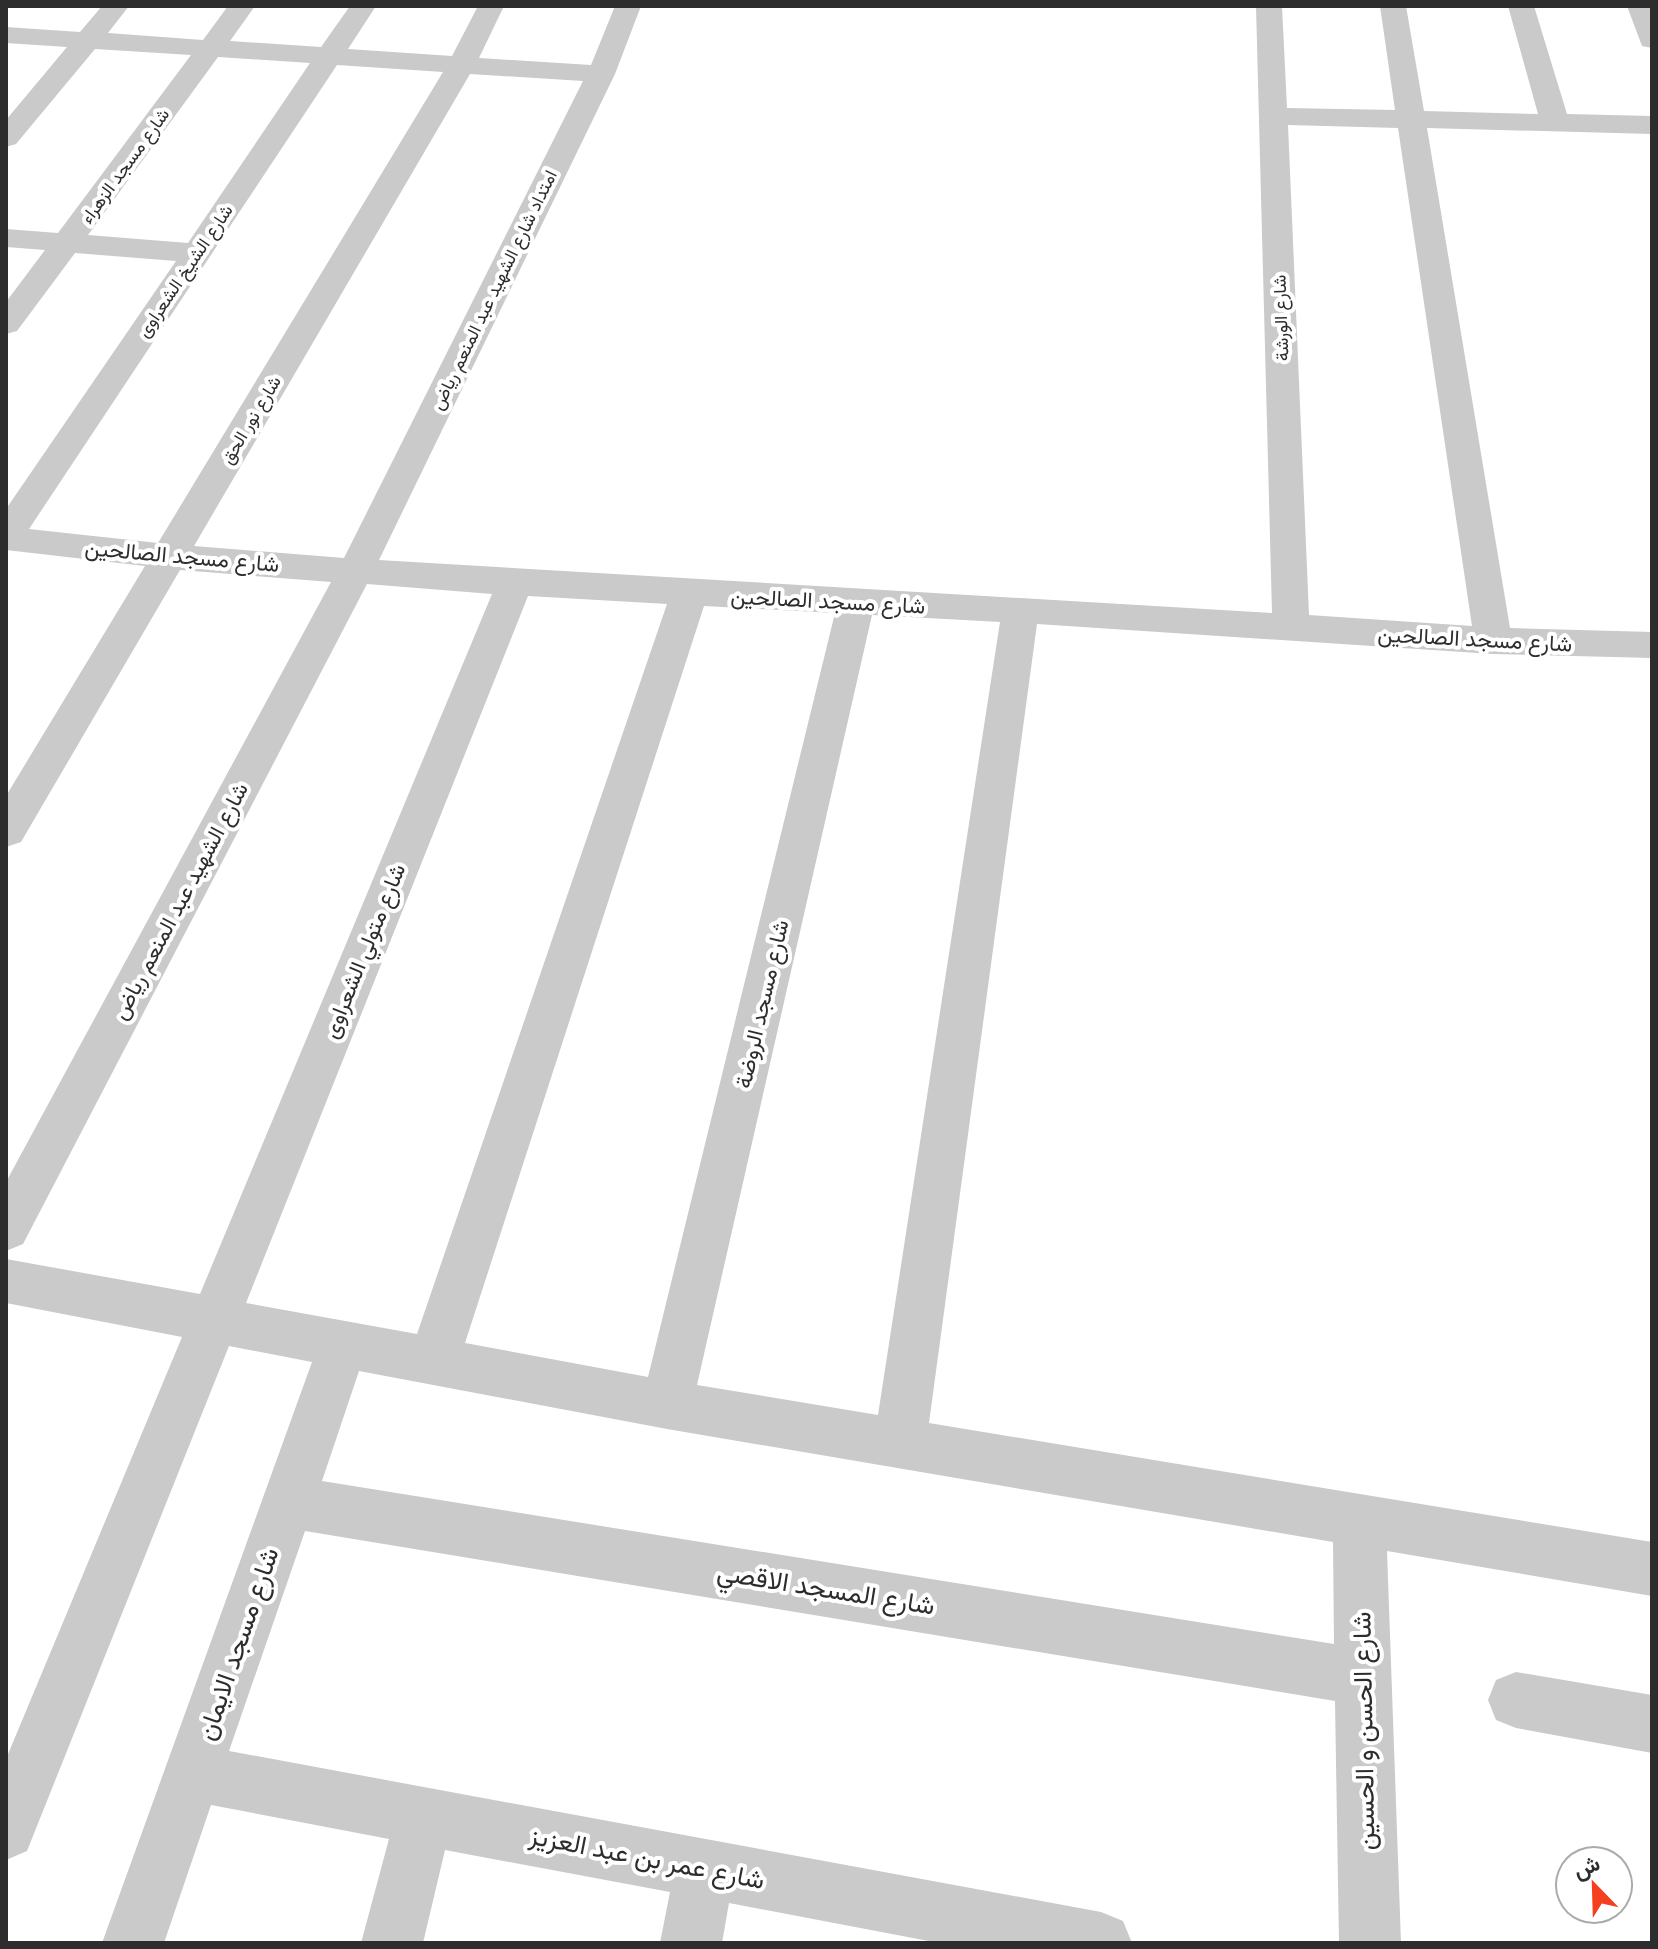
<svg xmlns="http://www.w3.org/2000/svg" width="1658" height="1949" font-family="'Fira Sans',Vazirmatn,sans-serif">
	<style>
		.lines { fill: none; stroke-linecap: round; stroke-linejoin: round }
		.minor { fill: #cacaca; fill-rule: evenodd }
		.labels { text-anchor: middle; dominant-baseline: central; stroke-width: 8; stroke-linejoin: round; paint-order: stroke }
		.far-street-label { font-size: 18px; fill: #2d2d2d; stroke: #fff }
		.street-label { font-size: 22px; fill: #2d2d2d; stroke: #fff }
		.near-street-label { font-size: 26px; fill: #2d2d2d; stroke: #fff }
	</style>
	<rect width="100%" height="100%" fill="#fff"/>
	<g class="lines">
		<path class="minor" d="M102,6H129L108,33L203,40L228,6H255L230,41L321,47L350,6H376L348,49L452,56L478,6H504L479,58L591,65L615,6H641L615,74L379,560L1272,613L1256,6H1282L1287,108L1395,110L1380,6H1406L1424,111L1538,114L1508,6H1534L1567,114L1652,116V134L1427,128L1510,628L1652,632V658L1493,654L1037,624L929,1423L1652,1542V1596L1387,1551L1401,1943H1339L1335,1701L305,1531L229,1751L1101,1912L1123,1921L1132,1943H939L729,1903L722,1943H660L670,1892L445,1850L423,1943H361L389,1839L211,1805L164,1943H102L312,1362L229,1346L27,1851L6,1860V1759L182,1337L6,1303V1259L200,1294L492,594L367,584L23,1244L6,1251V1182L331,582L180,570L21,842L6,847V796L145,566L6,550V509L176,261L75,253L17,331L6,334V302L45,250L6,247V229L58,233L191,55L95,49L16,144L6,147V120L67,47L6,43V27L80,32ZM218,57L310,63L188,243L88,235ZM337,65L443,72L158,543L29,529ZM470,74L583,81L344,558L194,546ZM1288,125L1398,128L1472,626L1309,615ZM528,596L667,604L417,1334L246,1303ZM704,606L835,613L648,1377L465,1343ZM872,615L1000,622L878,1415L697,1385ZM359,1371L667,1429L1333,1542L1334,1644L322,1481Z
			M1627,6H1652V48L1642,46Z
			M1516,1672L1652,1695V1753L1516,1728L1496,1720L1488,1700L1496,1680Z"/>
	</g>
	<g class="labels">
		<g class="far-street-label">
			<text transform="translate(125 166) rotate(-54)">شارع مسجد الزهراء</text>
			<text transform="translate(185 271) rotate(-56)">شارع الشيخ الشعراوى</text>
			<text transform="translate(494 290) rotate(-64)">امتداد شارع الشهيد عبد المنعم رياض</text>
			<text transform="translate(1281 318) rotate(-92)">شارع الورشة</text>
			<text transform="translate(251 420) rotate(-59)">شارع نور الحق</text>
		</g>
		<g class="street-label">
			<text transform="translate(182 556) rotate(5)">شارع مسجد الصالحين</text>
			<text transform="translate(828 601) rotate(3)">شارع مسجد الصالحين</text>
			<text transform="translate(1475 639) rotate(3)">شارع مسجد الصالحين</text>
			<text transform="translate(180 901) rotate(-62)">شارع الشهيد عبد المنعم رياض</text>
			<text transform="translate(364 951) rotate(-68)">شارع متولي الشعراوى</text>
			<text transform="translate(762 1004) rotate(-77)">شارع مسجد الروضة</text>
		</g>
		<g class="near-street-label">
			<text transform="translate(826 1589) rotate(9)">شارع المسجد الاقصي</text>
			<text transform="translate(238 1644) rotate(-71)">شارع مسجد الايمان</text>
			<text transform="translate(1364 1731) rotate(-91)">شارع الحسن و الحسين</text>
			<text transform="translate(647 1858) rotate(11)">شارع عمر بن عبد العزيز</text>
		</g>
	</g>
	<rect width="1658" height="1949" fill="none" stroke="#2d2d2d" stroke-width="16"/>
	<g transform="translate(1594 1885) rotate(337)"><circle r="38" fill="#ffffff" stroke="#ababab" stroke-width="2"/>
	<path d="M0-6L14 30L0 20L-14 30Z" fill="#f4401f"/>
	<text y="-12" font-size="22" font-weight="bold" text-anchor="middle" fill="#2d2d2d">ش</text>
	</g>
</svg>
